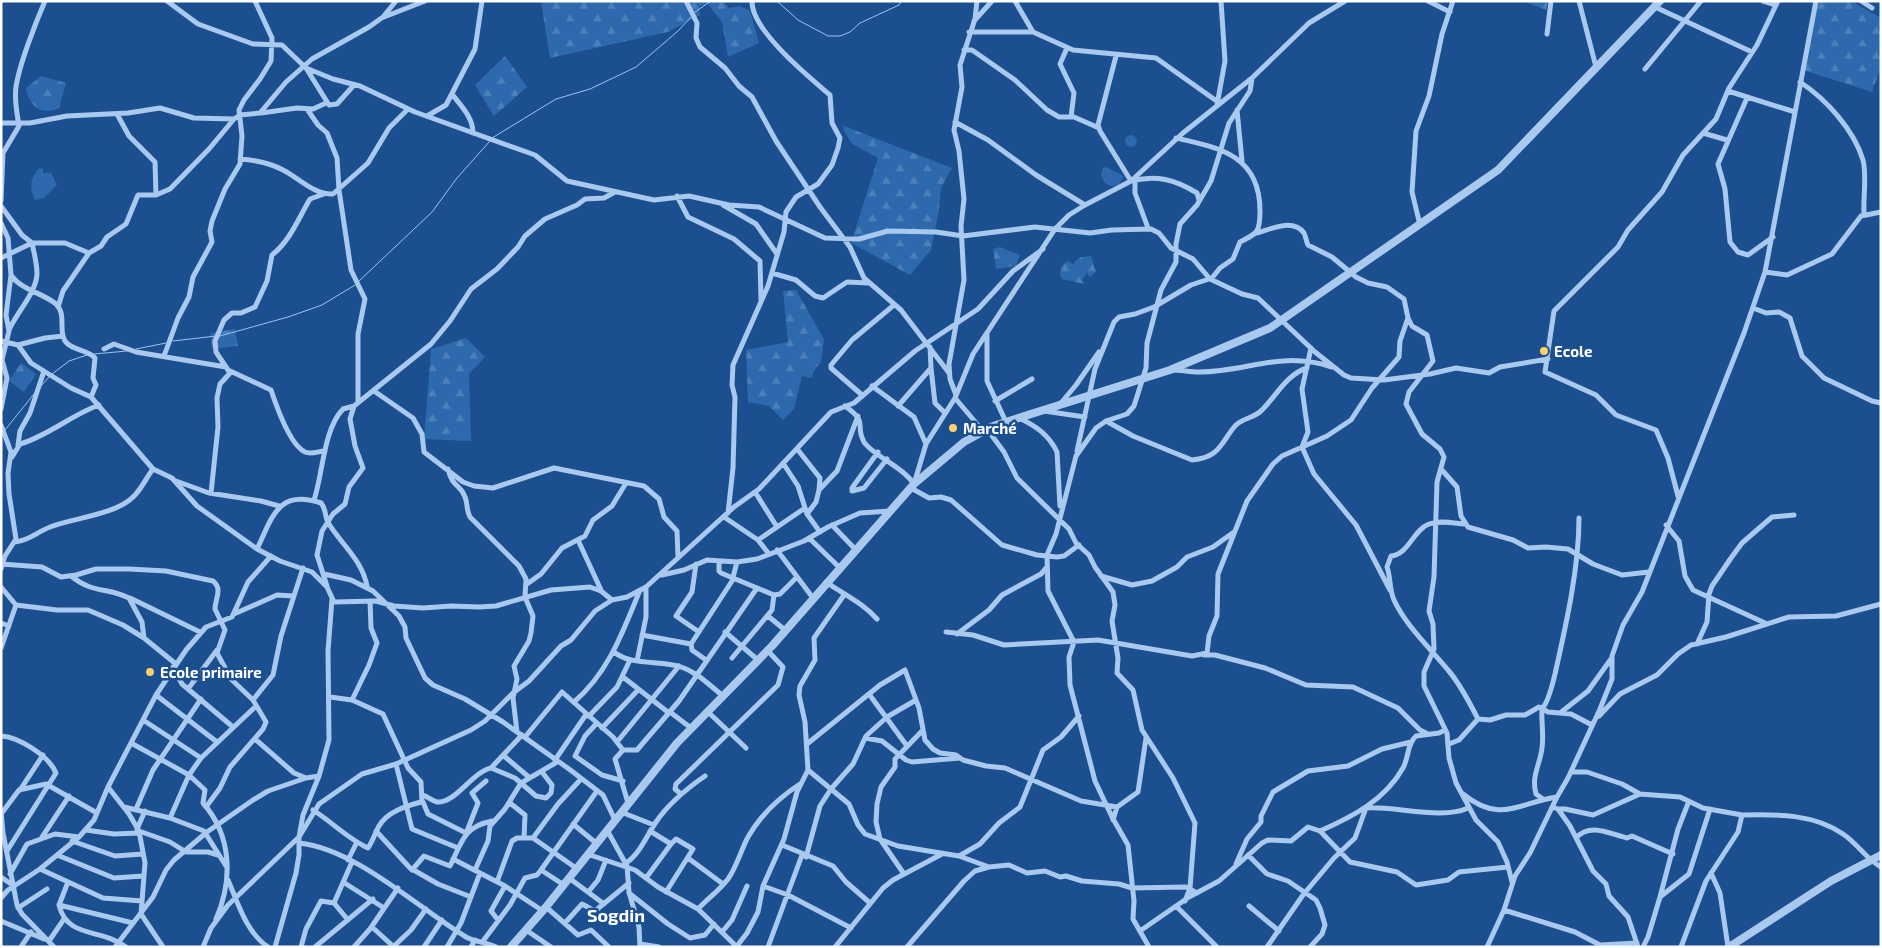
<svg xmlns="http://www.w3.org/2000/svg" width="1882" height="948" font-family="'Exo 2',sans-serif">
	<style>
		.green { fill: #2e69ad }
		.forest { fill: url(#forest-firs) }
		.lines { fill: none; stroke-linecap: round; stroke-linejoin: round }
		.stream { stroke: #9cc4f0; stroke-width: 1 }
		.minor { stroke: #a9c9ee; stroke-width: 5 }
		.tertiary { stroke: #a9c9ee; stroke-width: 8 }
		.poi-dot { fill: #ffd166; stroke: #1b4f8f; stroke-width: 2 }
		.labels { text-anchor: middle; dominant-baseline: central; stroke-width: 5; stroke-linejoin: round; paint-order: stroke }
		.poi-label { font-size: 15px; font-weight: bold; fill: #fff; stroke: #1b4f8f; text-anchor: start }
		.quarter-label { font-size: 18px; font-weight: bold; fill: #fff; stroke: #1b4f8f }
	</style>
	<defs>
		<pattern id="forest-firs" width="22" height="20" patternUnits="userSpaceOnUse" patternTransform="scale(1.25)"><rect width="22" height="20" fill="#2e69ad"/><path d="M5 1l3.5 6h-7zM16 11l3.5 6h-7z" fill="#4d80b9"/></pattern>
	</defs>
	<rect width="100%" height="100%" fill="#1b4f8f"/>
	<path class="green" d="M1125 141a6 6 0 1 1 12 0a6 6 0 1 1-12 0Z
		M1106,167L1124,176L1119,184C1110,189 1104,184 1101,175L1103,168Z
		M43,168V173H51L57,185L44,198L35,200C29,188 30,180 38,169Z"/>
	<path class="forest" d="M541,1H723L729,8L740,6L750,11L759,43L728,57L722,22L707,3L699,7L700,15L668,32L550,58Z
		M1523,1H1548L1546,10Z
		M1815,1H1851L1881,18V66L1872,92L1803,70Z
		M505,56L527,87L494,116L475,85Z
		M41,76L66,83L59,108C41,117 29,105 26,88Z
		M844,126L952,168L941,188L939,210L931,250L910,275L851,243L878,158L852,144L843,129Z
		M1000,247L1020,255L1016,266L996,269L993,249Z
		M1091,256L1096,272L1090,277L1087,273L1082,280L1084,284L1062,279C1058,273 1061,265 1067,261L1075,265L1074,262L1081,257Z
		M796,290L824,339L821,362L814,370L812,378L802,376L794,409L783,420L769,406L748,402L746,350L788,342L783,291Z
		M235,329L238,346L212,349L211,333Z
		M466,338L485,357L469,374L471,441L424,439L431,349Z
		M21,363L36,374L24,392L9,381Z"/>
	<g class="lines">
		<path class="stream" d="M777,1L798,20L828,36H840L850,32L860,23L899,5L901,1
			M695,12L711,1
			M492,138L556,99L590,89L636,67L678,31L691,17
			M358,282L432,212L457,178L490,141
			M220,336L288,317L322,305L355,285
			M173,341L216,336
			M136,349L166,343
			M94,354L127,351
			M52,374L69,361L87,355
			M42,385L49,377
			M5,430L34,394"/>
		<path class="minor" d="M167,1L198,24L253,44L282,45L306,68L333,79L360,86L415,112L535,155L567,181L654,200L689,196L729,205L759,207L825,238L859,239L888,231L936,232L963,236L1035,227L1090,233L1112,230L1151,229L1159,233L1171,248L1193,259L1210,279L1242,294L1258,298L1315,352L1344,375L1351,378L1384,380L1430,374L1456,368L1489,373L1500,367L1548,359
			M686,1L697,23L696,38L700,47L725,68L739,86L752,97L776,141L820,207L850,247L864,278L901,310L949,373
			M1015,1L1033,32
			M1428,1L1450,12
			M1579,1L1596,67
			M1763,1L1776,5
			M1861,1L1872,8
			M1655,7L1752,52
			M384,17L425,1
			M974,21L992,1
			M969,32H1033L1073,50L1156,58L1218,102
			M1547,34L1551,1
			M1067,48L1060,64L1074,93L1071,117
			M964,50H972L1015,80L1047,110L1059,117H1074L1099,128
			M1116,56L1098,125L1100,131L1131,181C1157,175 1174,179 1197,193L1199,200
			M306,68L329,105L337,104L354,85
			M1645,69L1701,1
			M1800,82C1826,99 1854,130 1863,160C1867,176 1863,197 1864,214
			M1728,91L1795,112
			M452,94C461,106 473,117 473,133
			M1747,98L1718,164L1725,189L1730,242L1738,252L1748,255L1773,237
			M1217,105L1225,61L1221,1
			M307,109L318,125L327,133L337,158L339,190L351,270L365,299L358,334V402
			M1237,110L1242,161
			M261,113L297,108L313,109L326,103
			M117,114L129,136L155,162L156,195
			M427,116L446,105L475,49L482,1
			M955,122L988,140L1036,175L1085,205
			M1,123H30L67,116L128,113L160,108L194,118L234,119
			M1703,133L1727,140
			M240,159C255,160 270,163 283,170C299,178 314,195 333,194L368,163L389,128L407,110
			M1135,180V193L1148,228
			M324,194L310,199C298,219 290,241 272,255L267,281L255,307L241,313H232L224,320L215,341L216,352L228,370L271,390C276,405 290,445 305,452C312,455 318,451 325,451
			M677,196L688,217L734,239L760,261L761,300
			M1,201L3,153L19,126C17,113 14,100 16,87C19,65 36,22 45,1
			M723,205L756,224L777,254
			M1,206L22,235L32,243H65L89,253
			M1,223L8,238L11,275L6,315L9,331L2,360L7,378L1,409
			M1420,225L1412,192L1416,131L1429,96L1442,34L1453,1
			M1,258L32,243C34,253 37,263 37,274C36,293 17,312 9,330
			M1765,272L1787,275L1832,254L1861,216L1881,212
			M772,273L796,280L815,296L823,298L847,282L868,283
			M11,275C21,290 43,293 56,304C67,315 58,330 65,341C72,351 87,349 95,358L93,378L96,385L91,397L153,469L172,478L197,506L257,549L280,561L312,572L327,587L334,602L376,601L394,606L423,608L451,606L479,607L496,606L551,590L590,587L601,591L612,600
			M58,307L63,291L89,253L101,246L107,237L126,224L138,195H156L170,189L209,149L234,119L240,115L260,113L286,82L312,59L369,27L383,17L396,1
			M1753,308L1766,313L1779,312L1790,318L1802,356L1824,378L1872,401L1881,403
			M1408,318L1412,326L1427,335L1433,361L1409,392L1406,404L1422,434L1440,449L1444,457L1437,482L1434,577L1429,611L1433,624L1434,649L1424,672V686L1447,733L1449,758L1456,783L1476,820L1498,842L1507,862L1512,882
			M987,334V381L1006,422
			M1,341L18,345L31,363L71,388L91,397
			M18,345L45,338L63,336
			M1311,348L1302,389L1308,432L1302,447L1314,474L1356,525L1390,590
			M104,349L114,344L136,352L226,367
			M164,356L178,318L189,297L193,277L212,242L210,231L212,221L225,189L240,164L242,136L239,110L244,100L260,79L271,61L272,38L255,1
			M931,368L935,403L944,412
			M1172,370C1181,370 1190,372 1199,372C1248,372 1280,350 1332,367
			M872,386L914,417L926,444
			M374,391L413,418L422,434L424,452L463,482L474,486L493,488L554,468L644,486L659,499L664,517L677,531L678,557
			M862,395L831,368V365L852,340L894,305
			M956,395L950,379L949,364L964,280L961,226L964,199L959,151L954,130L962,87L960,65L975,19L977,1
			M955,398L983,431
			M995,401L1032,379
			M1061,403L1076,385L1099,352
			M845,406C870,424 854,424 864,442C872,455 902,466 914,484
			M898,406L931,368L930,347
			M1044,411L1085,417
			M1019,418C1036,426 1049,435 1057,452L1060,506
			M1106,421L1133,436L1192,460C1220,457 1220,444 1235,426C1242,418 1255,418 1262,410C1276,396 1287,374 1307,368
			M1,425L11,452L8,473L9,494L16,539L5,556L1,569
			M987,429L1004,452L1017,478L1069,529L1076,543L1089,555L1095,567L1113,592L1115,605L1112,621L1118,658L1117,673L1133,690L1142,730L1173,778L1195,823L1190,888L1185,901
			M18,445L20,431L30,413L44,371
			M798,450L820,478L819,490
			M1077,451L1095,369L1114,322L1119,317L1135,314L1154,307L1191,285L1212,278L1220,268L1233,259L1240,242C1258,233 1260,232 1260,211C1260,156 1221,148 1176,138
			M878,452L852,488V491L864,488L887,459
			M12,457L20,444C48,436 71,415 99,405
			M783,463L798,486L807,514
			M448,469C452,487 461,485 465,497C468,504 466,510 470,517L519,566L526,579L525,597L533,616L531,633L529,641L514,666L517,679L513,698L517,732
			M1441,469L1457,487L1461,516L1468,527L1513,540L1528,548L1546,547L1568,549L1593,564L1622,575L1649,572
			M176,481L209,493L261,501L279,506
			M914,484L926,444L955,398L973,354L1055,229L1069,215L1085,205L1131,181L1183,133L1252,78L1309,23L1345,1
			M911,488L929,498L941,497L951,500L1002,545L1037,555L1057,557L1064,556L1079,545
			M755,492L777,527
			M211,493L218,427L217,398L220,384L231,372
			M1678,496L1668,458L1656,430L1616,415L1596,395L1545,372L1554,311L1618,247L1628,230L1662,192L1683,155L1716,119L1729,88L1757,45L1778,1
			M314,500C323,474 323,430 343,409L354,406
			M728,513L733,468L735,397L732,385L733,365L768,286L784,232L786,212L796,197L818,184L832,165L838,148L840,138L832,123L830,95C809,77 751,30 752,1
			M724,517L758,540L769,554
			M1464,524C1453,523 1440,520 1429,524C1413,530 1409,554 1391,556L1387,567C1391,578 1389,589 1394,600C1406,626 1430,648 1448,670C1461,685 1469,702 1478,719
			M832,525L856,550
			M1666,525L1679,541L1685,576L1693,590L1765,623
			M820,532L807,514L816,502L819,490L837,471L858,416
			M809,538L840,568
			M578,540L601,590
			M758,540L805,508
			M15,542C29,541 37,532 50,527C73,518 115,515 133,497C141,490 146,478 153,469
			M257,549C273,516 278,489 321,503C327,510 324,517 329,524C342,545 362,560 367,586
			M777,550L813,598
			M719,561V571L721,573L774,595L780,594L797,577
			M1,564L42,567L61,577L76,575L96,569H129L166,571L213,581C223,589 215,599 215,609L225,630L217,653L231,679L253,700
			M696,564L692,592L676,616L699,632
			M324,574L351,580L373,591L399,616L405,627L406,638L425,678L433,685L465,699L503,722L569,769L603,795L615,820
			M662,575L684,570L707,560L737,562L757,559L804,541L828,527L860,513L890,511
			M71,576C93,594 107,587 129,598L142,622L144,638
			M1101,576L1132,585L1152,581L1177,567L1187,557L1213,547L1234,532
			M826,582C843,594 863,603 877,619
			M527,584L541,574L562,548L585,536L593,520L612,506L626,483
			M327,586L317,555L322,531L333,514L345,504L349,487L363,468L355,446L350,419L354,406L431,344L450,321L471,289L497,269L518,247L525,236L545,219L577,205L585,199L604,198L615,192
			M1,587L16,605L1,648
			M130,598L200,632
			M16,605L57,610H88L123,625L144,638L176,664
			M234,614L277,595L293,596
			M768,616L785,630
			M1,623L9,626
			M725,632L758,660
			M946,632L973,635L1004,645L1098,640L1192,656L1207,653L1209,636L1217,616L1218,574L1247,501L1273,464L1282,456L1327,436L1351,420L1372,388L1399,357L1400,341L1408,318L1404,299L1387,287L1368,283L1356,277L1332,257L1308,245C1306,241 1306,237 1304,233C1293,218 1271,229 1257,233
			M957,634L989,610L1002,595L1041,574L1047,567
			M642,635L691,644
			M1697,644L1707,622L1709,594L1712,586L1731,558L1742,543L1772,517L1794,515
			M614,652C631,666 660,660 681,667C697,672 709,685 722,695
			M1204,655H1215L1265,668L1306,685L1353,687L1398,708L1420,730L1428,734
			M732,658L772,610L774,595
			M706,660L692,650L691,644L732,581L737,562
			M637,661L646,617V587
			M173,667L182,684L233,727
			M623,677L669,713
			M188,689L217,650
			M869,694L907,746
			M156,695L217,742
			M330,697L352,700L369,665L377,643L371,628L370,601
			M352,700L383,714L408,768L421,782L422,802
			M574,702C609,672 623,631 640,590
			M707,711L746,748
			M670,712L691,728
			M1560,713L1571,714L1592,725L1593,723
			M1599,716L1620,694L1657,675L1678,654L1691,645L1726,637L1789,617L1836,616L1881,604
			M143,720L201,758L189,775L170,818
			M597,723L585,736L575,756L602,775L623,781
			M602,728L638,690
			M522,735L491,768L515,778L536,796L546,798L551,793L552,785L542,772
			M1,736C19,737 49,756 56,773L7,851
			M525,737L562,692L613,737L623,750
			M865,738L882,741L906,760L912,762L960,758
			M255,739L294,773L306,778L319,776
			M617,742L679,666
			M131,743L189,775L205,790L203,803C232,836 233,880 216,919
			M807,744L880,685L905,670L919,708L925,740L933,749L940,753L956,755L963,760L986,766L1005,768L1081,801L1117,807
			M1449,744L1459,740L1478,719L1490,720L1506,715H1525L1539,707L1548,712L1560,713L1588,691L1611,659
			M504,756L530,778
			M201,758L256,706
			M555,760L585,716H589L617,687L630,660
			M396,764L412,829L458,848
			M808,770L849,804L858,825L865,834L898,846L959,856L989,867L1009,865L1027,873L1045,871L1060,877L1066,876L1082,881L1119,884L1132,888L1186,887L1197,893
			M1571,772H1587L1622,784L1640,794L1680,797L1703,808L1742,815
			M20,790L43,755
			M681,794L675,789L676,784L778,685L783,667L767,650
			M1463,794C1500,824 1518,803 1557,797
			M423,795C428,797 432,801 437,802C455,804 472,772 491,768
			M1543,799L1536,794C1531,776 1540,765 1542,748C1544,735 1541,721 1542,708C1548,704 1553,682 1555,674C1566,625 1579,568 1579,518
			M510,803L525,815L524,838
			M628,803L615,759L623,750H637L679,701L757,588
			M124,807L170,818L204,831L226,866
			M206,807L220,788L230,767L263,729L266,722L253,700L273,675L281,636L303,568
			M1552,807L1558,809L1570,826L1593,871L1606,884L1609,896L1628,917L1638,947
			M136,809L153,770L201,699
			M1558,809H1565L1593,815L1640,794
			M1,810L3,833L17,905L22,914L54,947
			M313,810C332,822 348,839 368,848C373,841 375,833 379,826C387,812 406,806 421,802H423L428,814L466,833
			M621,812L654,825
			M1,814L19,790L46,784L97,813
			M1113,820L1117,807L1138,792L1146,738
			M573,824L596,843
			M137,829L145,811
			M86,830L114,834L139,833
			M607,830L627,866L629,892L639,927L640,947
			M139,831L170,842L186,852H208L218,855
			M376,831L410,868L438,884L471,897
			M467,831L478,803L472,793L486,781
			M1320,831C1352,817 1385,800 1403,768C1409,757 1407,744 1416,736L1439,733L1445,730
			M42,837L69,796
			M1576,838C1590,822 1610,834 1627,838L1632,836L1673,854
			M72,841L115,856L143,854
			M299,843C356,849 418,908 466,937C475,942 486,942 496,947
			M782,845L833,866L846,882L870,903
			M587,854L635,870L658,887L698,909L737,947
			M57,855L114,878L143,876
			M1248,855L1267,874L1288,881L1316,900L1320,908L1325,925L1322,934L1310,947
			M959,856L980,844L999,823L1020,807L1043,750L1061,737L1079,716
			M806,857L820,806L831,789L853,764L866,736L887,717L916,700
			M688,858L723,884
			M453,859L505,886L543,911
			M348,860L357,842
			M626,863C640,854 647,835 656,822C669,803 686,789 705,776
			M1236,864L1247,839L1261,822V816L1273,792L1308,771L1348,766L1382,749L1411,742
			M576,868L533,838L558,804L581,779
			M40,869L103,898L142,901
			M412,870L424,856L450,866C462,842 463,827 492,821
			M475,870L488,841L490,826L505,809L521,783L557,762
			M1711,873L1720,893L1728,947
			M10,874L27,844L55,834L79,837L94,820L108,787
			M904,874L880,839L876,822L877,804L881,787L895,767V759L923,730
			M1,877L11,884
			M569,878L604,904
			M646,878L671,844L650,831
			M228,880C238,903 246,932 268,947
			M68,882L59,905L133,923
			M343,882L384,908
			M497,882L512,841L517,838H533
			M564,885L541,870L597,791
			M763,886L788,895L851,928
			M589,891L598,880L606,860
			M666,892L693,849L676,839L671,844
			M629,893L668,924L690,938L705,935L714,924
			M1660,897L1678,829L1689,801
			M1,898L8,890L40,869L79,837
			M59,905C67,939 102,928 126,947
			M1249,906L1279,931
			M546,907L578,935L591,930L609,947
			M1177,907L1217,947
			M18,908L47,889
			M698,909C708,898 719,891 728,879C737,866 741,850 748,837C760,816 780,797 800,784
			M1504,910L1575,932L1600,945L1637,943
			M348,920L334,903L352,862
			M498,920L491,911L505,886
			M1,921L44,939
			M565,923L582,904L595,911L629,883
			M372,927L394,947
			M526,930L551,947
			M1140,931L1189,897L1219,881L1262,843L1268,840L1291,841L1308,827L1320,831L1350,862L1397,872L1416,885L1448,880L1459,872L1508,867
			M722,932L732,920L747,886
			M49,941L64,919
			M483,941L510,905L525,878L537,875L541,870
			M640,944L659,947
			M737,946L747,933L758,912L763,886L784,839L797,792L808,770L805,722L799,695L800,686L815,660L814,638L844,595
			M21,947L31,932
			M115,947L153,897L166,870L174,860L207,832L253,800L268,791L306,778
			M163,947L141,914L145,863L139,831L129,814L108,787L156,695L186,650L206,627L232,617L248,582L271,556
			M203,947L211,928L228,905L299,837L319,804L362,774L396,764L471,730L485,721L513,693L529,681L561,646L571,640L595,611L612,600L627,597L646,587L734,507L759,489L831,412L854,403L915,351L978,309L1013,271L1043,249
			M275,947L296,873L299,855V837L303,815L319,776L329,740L328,651L332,599
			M301,947L306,929L321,901L334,903
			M315,947L373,899
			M354,947L370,929L398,888
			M393,947L411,930L426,909
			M424,947L442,920
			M447,947L461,923L480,873
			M471,947L475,940
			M768,947L802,855
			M835,947L883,888L893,880L942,854
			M907,947L964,881L975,871L989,867
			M1149,947L1133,919L1134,901L1128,845L1112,817L1095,781L1070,685L1069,657L1074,642L1048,591L1047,555L1056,534L1076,456L1096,428L1106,421L1127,414L1134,406L1146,368L1147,343L1161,290L1176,262V244L1180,224L1197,205L1211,181L1229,123L1250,91L1252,78
			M1267,947L1303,895L1334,858L1355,838L1366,808C1395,806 1443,820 1468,808
			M1487,947L1504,910L1515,876L1530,853L1557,797L1568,778L1600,709L1612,679V656L1623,625L1642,592L1744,333L1765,272L1816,1
			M1643,947L1648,937L1660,897L1689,874L1710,809
			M1681,947L1706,881L1738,832L1742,815C1777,814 1814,814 1843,834C1858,844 1866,859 1881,867"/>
		<path class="tertiary" d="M511,947L546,907L677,743L772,646L914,484L964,442L993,426L1170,370L1270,328L1498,170L1660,1
			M1729,947L1831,881L1881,855"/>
	</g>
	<g class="poi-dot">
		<circle cx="1544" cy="351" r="5"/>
		<circle cx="953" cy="428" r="5"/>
		<circle cx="150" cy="672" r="5"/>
	</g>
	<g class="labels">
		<g class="poi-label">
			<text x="1554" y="351">Ecole</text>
			<text x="963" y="428">Marché</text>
			<text x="160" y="672">Ecole primaire</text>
		</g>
		<g class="quarter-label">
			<text x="616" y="915">Sogdin</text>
		</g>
	</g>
	<rect width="1882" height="948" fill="none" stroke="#ffffff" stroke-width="5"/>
</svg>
